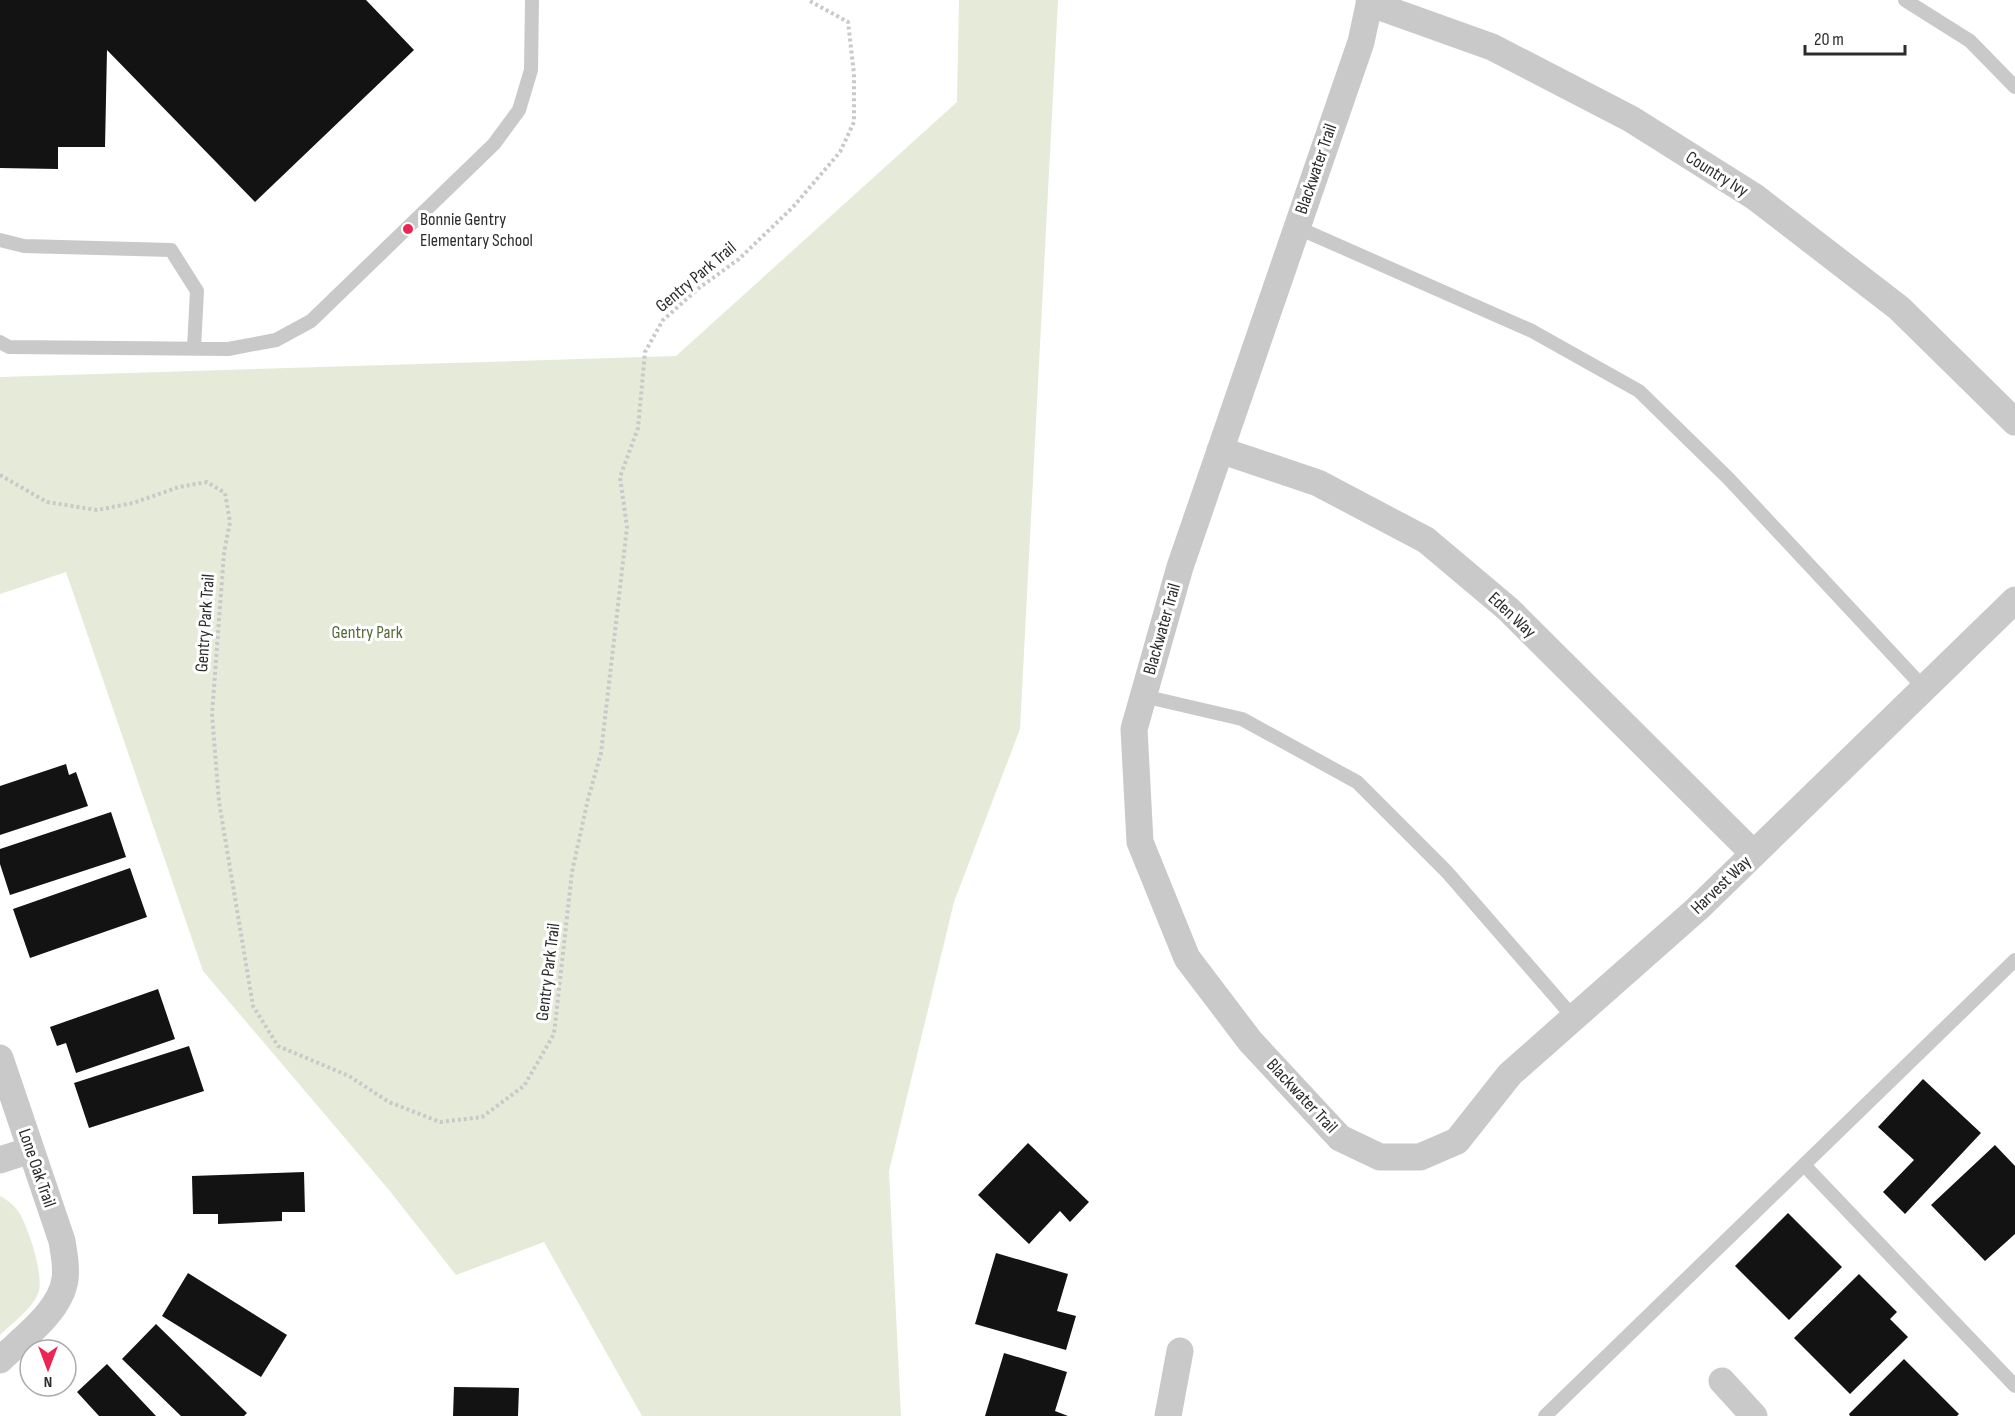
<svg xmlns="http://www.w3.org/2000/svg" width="2015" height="1416" font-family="'Sofia Sans Condensed',sans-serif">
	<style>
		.green { fill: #e5ebd8 }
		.building { fill: #131313 }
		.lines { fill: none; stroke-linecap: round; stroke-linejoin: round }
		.path { stroke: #c9c9c9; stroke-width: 4; stroke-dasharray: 3 3; stroke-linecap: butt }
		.lane { stroke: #c9c9c9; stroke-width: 14 }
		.street { stroke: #c9c9c9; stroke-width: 27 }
		.poi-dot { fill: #ec2552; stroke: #fff; stroke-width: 2 }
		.labels { text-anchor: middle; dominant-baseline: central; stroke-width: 6; stroke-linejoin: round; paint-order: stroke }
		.street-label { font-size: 18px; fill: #2c2c2c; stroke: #fff }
		.poi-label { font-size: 18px; fill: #2c2c2c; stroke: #fff; text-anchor: start }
		.park-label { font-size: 18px; fill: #566938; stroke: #fff }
	</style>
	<rect width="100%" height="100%" fill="#fff"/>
	<path class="green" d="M959,0H1058L1020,729L954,902L889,1171L901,1416H642L544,1242L456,1275L389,1190L203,971L66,572L0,594V377L676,356L957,102Z
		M0,1196C8,1200 15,1206 20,1214C29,1230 45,1277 38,1294C31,1310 12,1323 0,1335Z"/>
	<path class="building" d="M0,0H366L414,50L255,202L107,50L105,147H58V169L0,168Z
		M66,764L69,775L76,772L88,806L0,835V786Z
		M111,812L126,857L10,895L0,864V849Z
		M130,868L147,917L30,958L13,909Z
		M158,989L175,1039L76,1073L66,1043L57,1046L50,1027Z
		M189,1046L204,1091L89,1128L74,1083Z
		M1923,1079L1981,1133L1905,1214L1883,1192L1914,1160L1878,1127Z
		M1028,1143L1089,1202L1070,1222L1060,1211L1029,1244L978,1195Z
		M1995,1145L2015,1166V1234L1985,1261L1931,1205Z
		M304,1172L305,1212H282V1221L218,1224V1214H193L192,1176Z
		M1788,1213L1842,1267L1789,1320L1735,1266Z
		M996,1253L1068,1274L1057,1311L1076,1316L1066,1350L975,1324Z
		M188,1273L287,1335L261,1377L162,1316Z
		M1859,1274L1897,1312L1890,1319L1908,1337L1850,1394L1794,1338Z
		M156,1324L247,1413L244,1416H181L122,1359Z
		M1004,1353L1067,1372L1055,1411L1068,1416H985Z
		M1904,1359L1959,1414L1957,1416H1850L1849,1414Z
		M107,1364L156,1416H99L77,1392Z
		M454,1387L519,1388L518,1416H453Z"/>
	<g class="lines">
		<path class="path" d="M0,475L47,502L97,510L133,503L179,487L207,482L225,493L230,522L224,553L212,714L219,802L253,1006L278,1046L349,1076L389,1102L440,1122L482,1117L524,1086L554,1034L572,872L588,799L601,753L627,527L620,477L638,428L645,352L663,320L699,288L739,259L793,207L840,152L854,122V74L848,22L808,0"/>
		<path class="lane" d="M1905,0L1970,41L2015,87
			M1296,227L1532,331L1639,391L1729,479L1924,688
			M0,240L24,246L171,250L197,291L194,348
			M0,342L9,347L228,349L276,340L311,321L494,144L519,110L531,70L532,0
			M1143,696L1242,719L1357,782L1447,872L1574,1018
			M1804,1165L2015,1386
			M1545,1416L2015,960"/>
		<path class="street" d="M1370,0L1361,42L1180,567L1134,729L1140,842L1187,958L1250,1041L1340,1138L1380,1157H1420L1457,1141L1510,1074L1697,909L2015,600
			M1369,3L1492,47L1631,119L1755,197L1899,308L2015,422
			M1220,450L1318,483L1426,540L1508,609L1753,853
			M0,1058L62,1241C64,1254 67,1267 65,1279C61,1311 22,1339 0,1360
			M0,1160L31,1150
			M1722,1381L1754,1416
			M1168,1416L1180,1351"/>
	</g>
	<circle class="poi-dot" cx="408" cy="229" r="6"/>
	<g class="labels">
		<g class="street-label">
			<text transform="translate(1316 169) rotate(-71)">Blackwater Trail</text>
			<text transform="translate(1717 174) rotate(32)">Country Ivy</text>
			<text transform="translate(696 277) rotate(-40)">Gentry Park Trail</text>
			<text transform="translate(1512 615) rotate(43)">Eden Way</text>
			<text transform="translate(205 623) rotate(-86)">Gentry Park Trail</text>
			<text transform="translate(1162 629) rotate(-74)">Blackwater Trail</text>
			<text transform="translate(1721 885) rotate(-44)">Harvest Way</text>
			<text transform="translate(548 972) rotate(-83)">Gentry Park Trail</text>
			<text transform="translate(1302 1096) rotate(47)">Blackwater Trail</text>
			<text transform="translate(37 1168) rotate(71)">Lone Oak Trail</text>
		</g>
		<g class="poi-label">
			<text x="420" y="219">Bonnie Gentry<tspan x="420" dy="21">Elementary School</tspan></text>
		</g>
		<g class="park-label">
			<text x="367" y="632">Gentry Park</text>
		</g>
	</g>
	<g transform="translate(48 1368) rotate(180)"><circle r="28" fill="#ffffff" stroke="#ababab" stroke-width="1.5"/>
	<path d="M0-4.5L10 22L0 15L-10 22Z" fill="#ec2552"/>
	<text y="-9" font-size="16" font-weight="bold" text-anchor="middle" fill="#2c2c2c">N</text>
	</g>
	<path d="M1805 45v9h100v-9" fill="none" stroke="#2c2c2c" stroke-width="3"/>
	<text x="1814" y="45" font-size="18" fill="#2c2c2c" stroke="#ffffff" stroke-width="4.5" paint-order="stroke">20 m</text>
</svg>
